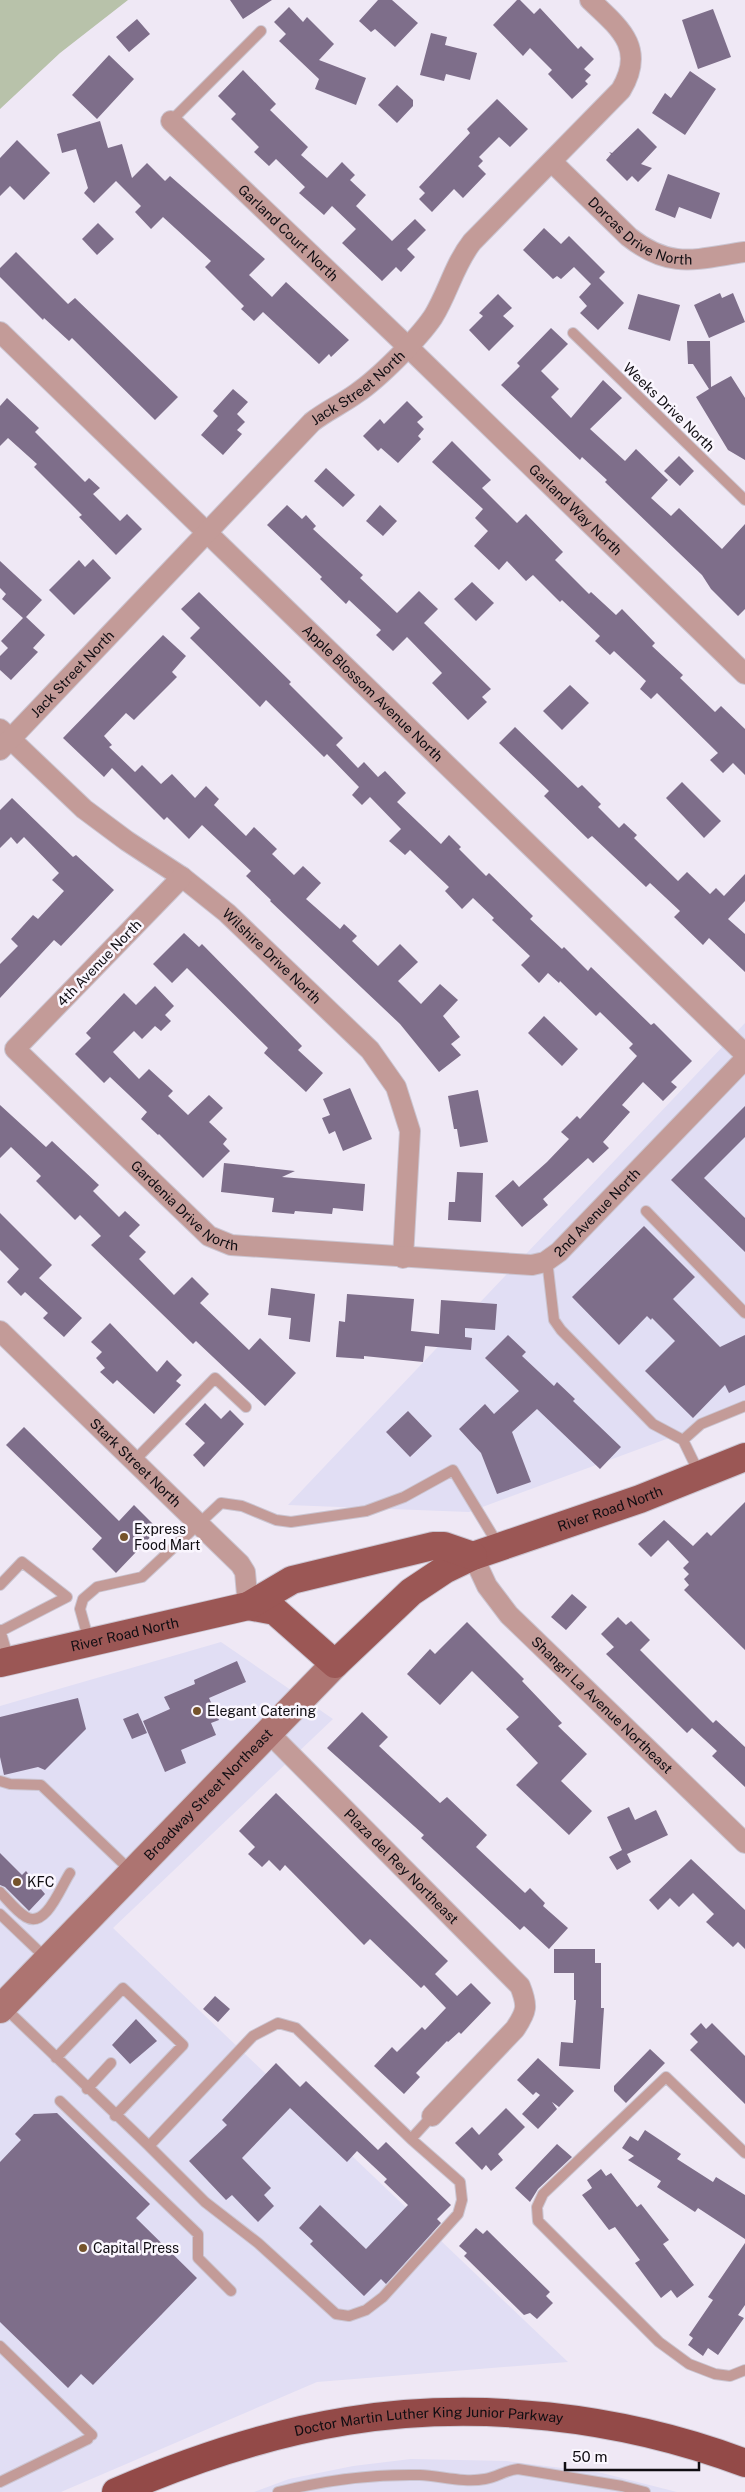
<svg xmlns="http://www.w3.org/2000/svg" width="745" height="2492" font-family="'Public Sans',sans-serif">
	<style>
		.commercial { fill: #e1def4 }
		.green { fill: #b8c2aa }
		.building { fill: #7e6e8a }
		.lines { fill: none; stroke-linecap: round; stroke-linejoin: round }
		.service-casing { stroke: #cbc5d1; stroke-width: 12 }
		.minor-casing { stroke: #cbc5d1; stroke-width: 22 }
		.secondary-casing { stroke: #cbc5d1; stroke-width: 30 }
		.primary-casing { stroke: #cbc5d1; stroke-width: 30 }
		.trunk-casing { stroke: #cbc5d1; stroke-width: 30 }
		.service { stroke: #c39b98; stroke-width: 10 }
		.minor { stroke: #c39b98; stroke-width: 20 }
		.secondary { stroke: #ad7471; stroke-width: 28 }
		.primary { stroke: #9b5755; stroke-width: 28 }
		.trunk { stroke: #934a48; stroke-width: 28 }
		.poi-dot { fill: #75532b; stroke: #faf6fe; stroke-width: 2 }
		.labels { text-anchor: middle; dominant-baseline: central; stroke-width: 5; stroke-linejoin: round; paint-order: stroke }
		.street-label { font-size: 14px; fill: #100d12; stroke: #faf6fe }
		.poi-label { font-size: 14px; fill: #100d12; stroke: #faf6fe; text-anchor: start }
	</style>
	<rect width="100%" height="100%" fill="#efe8f5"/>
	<path class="commercial" d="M745,1023V1410L469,1512L288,1505Z
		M221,1642L333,1719L113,1928L568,2362L317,2382L61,2492H0V1706Z
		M411,2459L507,2461L602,2473L677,2492H254L289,2479L353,2466Z"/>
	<path class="green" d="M0,0H128L60,53L0,109Z"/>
	<path class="building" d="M230,0H272L243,19Z
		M378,0H392L418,23L395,47L375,29L371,32L359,21Z
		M517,0H520L534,14L540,8L578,49L581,46L594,59L584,69L591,75L585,81L588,84L572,99L548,74L552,70L530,48L523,56L493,25Z
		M289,7L303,22L307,17L334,44L319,60L366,78L356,105L315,89L319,79L279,41L286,34L274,22Z
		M713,9L731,57L698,69L682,20Z
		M137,19L150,34L129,52L116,37Z
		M431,33L447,37L445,45L477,53L470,80L446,74L444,81L420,75Z
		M109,55L134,79L97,119L72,95Z
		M243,70L276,104L270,110L308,147L301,155L327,178L342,162L355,175L350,180L366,195L356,206L392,241L415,219L426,230L407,249L415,257L401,272L396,267L382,281L342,243L356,229L332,206L324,215L299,193L305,187L276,159L269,166L254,152L259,147L231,119L236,114L218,96Z
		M690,71L716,89L685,135L652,113L665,93L671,98Z
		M397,85L413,100V106L397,123L378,105Z
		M497,99L528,129L510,147L499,137L479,157L483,161L478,166L486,174L463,198L454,189L432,212L419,199L425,193L419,187L470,133L467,129Z
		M100,121L108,148L122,144L132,178L147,163L165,181L170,176L265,259L249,275L272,297L286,282L349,340L331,357L329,354L319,364L263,312L254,321L241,309L244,306L205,267L211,261L163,217L151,229L135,212L141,206L116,181L94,203L84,193L88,188L76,149L62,153L57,134Z
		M638,128L657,147L641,164L652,168L638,182L632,176L627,181L606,160L611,154L609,152L612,153Z
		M17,140L50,173L24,200L10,186L0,196V158Z
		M668,174L720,193L711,219L679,207L675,218L655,210Z
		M98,223L114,239L97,255L82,239Z
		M544,228L561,244L569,236L605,272L599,278L624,303L598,330L580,313L587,306L579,297L591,284L574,267L561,279L557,276L553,279L523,250Z
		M16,252L68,304L75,298L178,397L155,420L72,338L69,341L44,318L43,320L0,277V268Z
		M720,293L722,298L733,293L745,322L709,338L694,305Z
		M498,294L512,308L503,316L514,326L489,351L469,330L483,316L479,313Z
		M638,294L680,305L670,341L628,329Z
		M551,328L568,344L541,371L559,389L551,397L571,418L603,380L622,398L590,429L625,461L636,449L668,480L651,498L671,516L679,508L722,549L745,524V609L738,616L711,589L702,575L605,482L607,480L582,457L580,460L501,385L520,366L517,363Z
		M687,341H710L711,387L731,376L745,398V460L728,450L696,397L709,389L693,364H688Z
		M233,389L248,402L237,414L245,422L237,430L242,434L223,455L201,435L218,416L213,411Z
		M7,398L39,428L35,432L85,482L89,478L100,488L93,494L120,521L127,514L142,529L116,555L79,517L82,515L34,467L37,464L8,438L0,446V406Z
		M407,401L423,417L417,422L424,429L418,436L421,439L398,463L381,448L378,451L363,436L380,419L384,424Z
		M452,441L491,480L482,488L517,523L526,514L563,552L555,560L589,594L591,592L616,615L622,609L655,643L652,646L683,675L680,678L715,712L721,706L745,729V775L733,763L723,773L710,760L718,753L657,693L651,699L640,689L646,681L614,651L610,655L595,641L600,636L562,600L560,602L533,575L526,581L507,561L499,570L474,546L488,531L475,518L483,509L432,462Z
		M679,456L694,471L680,486L664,471Z
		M326,468L355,495L343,507L314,481Z
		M287,505L302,519L306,515L316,526L313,529L363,575L360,578L397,613L419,591L438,609L424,623L491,689L482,697L487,702L468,720L432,683L442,673L407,637L393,651L376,635L381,630L349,600L346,604L320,579L322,577L267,525Z
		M380,505L397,521L383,536L366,521Z
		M93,559L111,578L74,615L49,590L79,560L85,567Z
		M0,561L42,600L26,617L45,635L33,648L38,652L11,680L0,670V656L8,648L1,641L23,618L2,599L6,594L0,588Z
		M472,582L494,603L476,621L454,599Z
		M199,592L291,682L289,684L343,738L336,745L358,768L364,762L378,777L385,771L406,793L397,802L441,844L449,835L461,847L459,849L486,876L489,873L533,916L530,919L562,949L564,947L588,971L591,967L651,1025L654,1023L692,1061L671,1082L677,1087L663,1101L643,1082L622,1105L630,1112L603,1142L609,1148L593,1163L588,1158L543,1199L548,1205L522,1227L495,1196L513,1180L519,1187L547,1162L569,1139L561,1132L577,1116L580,1119L637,1056L629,1048L633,1044L600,1012L596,1016L560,981L559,983L548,973L539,983L521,965L530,956L492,920L494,918L473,898L462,909L445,891L449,887L410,850L405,855L389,841L401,829L370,797L362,805L352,795L359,787L327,754L324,757L266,700L260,707L190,638L200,628L181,609Z
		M163,635L186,656L172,672L177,677L134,720L126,713L104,736L112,745L109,747L135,772L142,765L161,784L172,774L195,798L206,786L219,799L214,805L246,836L254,827L277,849L272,854L294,875L303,866L321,883L306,899L340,929L344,924L357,936L352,941L378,966L400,944L418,962L398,981L421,1004L440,984L458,1000L443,1016L460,1037L451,1044L461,1055L439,1072L400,1024L270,901L271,900L246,876L251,871L202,825L189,839L167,817L164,820L112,768L104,777L63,738Z
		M570,685L589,703L562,730L543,711Z
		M515,727L578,788L582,785L601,804L598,807L619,828L624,823L637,835L634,838L678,881L687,872L710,894L716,888L724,896L745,874V901L728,919L745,934V972L709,938L703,945L674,917L680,911L650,883L646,887L592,836L588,839L544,796L549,791L499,743Z
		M682,782L721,821L704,838L666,798Z
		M12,798L73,857L76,855L114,890L61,946L54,940L0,998V964L18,946L11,939L33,915L38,919L64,891L52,880L59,873L24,837L17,844L11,837L0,848V810Z
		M184,933L199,947L202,944L302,1046L298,1050L323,1073L306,1092L264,1053L268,1048L187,968L172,983L153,964Z
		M155,986L174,1006L165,1015L171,1021L161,1031L155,1026L142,1039L134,1031L113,1052L139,1079L149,1069L173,1091L168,1096L188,1115L209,1095L223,1108L209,1122L227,1139L223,1144L230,1151L203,1178L159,1134L158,1135L141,1119L147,1112L110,1077L104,1083L75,1054L91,1038L86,1033L124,993L136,1005Z
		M544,1016L578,1049L562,1066L528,1033Z
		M350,1088L372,1139L343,1151L335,1131L329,1134L322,1118L330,1115L323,1099Z
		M478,1090L488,1142L460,1147L457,1129H454L448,1096Z
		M0,1105L46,1147L52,1141L99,1185L93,1191L119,1217L125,1211L140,1225L129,1236L146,1252L139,1259L174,1295L192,1277L209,1294L200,1303L249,1350L260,1338L296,1373L265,1406L196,1341L193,1344L91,1245L101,1236L80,1215L75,1220L36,1181L41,1176L11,1147L0,1158Z
		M745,1106V1137L704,1178L745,1218V1252L671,1180Z
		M224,1163L295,1171L282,1177L365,1184L363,1211L333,1208L332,1214L295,1211L294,1214L272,1212L274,1198L221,1192Z
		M457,1172L483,1173L481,1222L448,1220L449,1202H455Z
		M0,1213L52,1265L39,1278L82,1318L64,1337L43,1318L48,1313L25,1292L21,1296L7,1282L19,1269L0,1250Z
		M644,1226L695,1277L673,1299L720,1347L745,1335V1385L729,1393L725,1385L693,1418L645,1371L675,1341L652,1318L651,1320L647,1316L619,1345L572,1297Z
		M271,1288L315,1294L310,1342L289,1339L291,1318L268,1315Z
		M347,1294L414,1299L411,1331L439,1334L441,1300L497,1304L495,1330L465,1328V1337L472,1338L471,1350L425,1346L423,1362L364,1356V1359L336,1357L339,1321L345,1322Z
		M110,1323L157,1372L167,1360L182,1375L176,1381L181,1385L154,1414L117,1380L113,1384L100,1372L105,1368L96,1358L102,1352L91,1342Z
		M508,1335L526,1352L522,1356L554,1386L557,1382L575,1399L573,1401L621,1447L600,1469L537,1409L512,1432L531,1482L497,1494L481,1453L459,1429L485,1404L494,1414L519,1391L485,1358Z
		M205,1403L221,1419L230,1410L244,1424L204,1467L193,1455L205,1443L185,1424Z
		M408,1411L432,1436L410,1457L386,1432Z
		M24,1427L119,1521L134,1505L158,1529L116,1573L92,1549L102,1538L6,1445Z
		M745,1502V1650L684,1590L689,1585L684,1579L689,1574L683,1568L689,1562L668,1540L651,1557L638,1544L664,1520L693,1546L707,1532L711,1536Z
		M572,1594L587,1607L566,1630L551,1617Z
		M618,1617L626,1625L631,1621L650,1640L640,1650L713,1723L716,1720L745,1747V1787L712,1756L717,1751L692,1728L687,1733L606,1654L614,1647L601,1634Z
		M467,1622L524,1679L522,1681L562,1723L558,1726L587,1754L561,1781L592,1811L569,1835L516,1785L538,1763L506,1729L519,1717L472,1671L440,1705L407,1674L430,1649L435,1654Z
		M237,1661L246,1682L209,1698L219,1720L211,1723L216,1735L181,1750L186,1763L165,1772L143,1721L170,1709L164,1697L195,1684L194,1680Z
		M78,1698L86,1729L45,1770L38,1767L4,1775L0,1757V1717Z
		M362,1712L388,1737L379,1746L440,1803L447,1797L487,1835L476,1847L525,1893L530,1888L545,1903L543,1906L568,1928L549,1949L524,1926L520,1930L421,1838L424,1835L327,1748Z
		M138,1713L147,1733L132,1739L123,1719Z
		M276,1793L448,1961L435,1974L457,1996L471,1983L491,2003L461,2034L459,2032L448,2042L447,2041L416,2073L420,2077L404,2094L374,2066L392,2047L397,2052L422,2027L425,2030L446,2008L424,1985L421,1988L370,1939L364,1945L285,1865L280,1871L269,1860L262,1867L248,1854L255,1847L239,1831Z
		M629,1807L635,1820L656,1810L668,1835L627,1854L631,1862L617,1870L609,1857L622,1850L607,1817Z
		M0,1853L22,1875L26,1871L45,1894L29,1911L5,1887L0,1885Z
		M691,1859L745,1910V1949L738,1942L733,1947L706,1922L714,1914L693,1893L679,1907L670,1898L658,1910L649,1900Z
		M554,1949H595V1963H601V2008H604L600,2069L559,2066L561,2042L573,2043L576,2000H574V1973H554Z
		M215,1996L230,2009L218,2022L203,2009Z
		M136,2019L157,2041L130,2064L112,2045Z
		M701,2023L706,2029L712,2023L745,2056V2104L690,2050L698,2042L690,2034Z
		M650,2049L665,2063L626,2103L614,2091V2086Z
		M538,2058L574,2091L559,2107L552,2102L557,2109L538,2129L522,2114L540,2095L536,2092L533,2095L517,2080Z
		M276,2063L300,2087L306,2081L378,2150L386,2142L451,2205L437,2219L441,2223L386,2284L381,2279L364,2296L310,2244L313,2241L299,2228L320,2205L366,2249L408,2205L384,2182L387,2179L357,2151L347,2162L290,2108L242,2158L271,2188L264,2195L274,2206L258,2222L232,2195L226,2200L189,2161L227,2125L222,2120Z
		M506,2108L525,2127L498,2154L503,2160L491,2171L486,2165L482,2170L455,2143L472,2127L479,2135Z
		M57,2113L150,2204L136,2218L197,2278L93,2385L81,2374L68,2388L0,2322V2162L21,2140L15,2134L34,2114Z
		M645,2130L681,2154L677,2159L713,2182L716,2177L745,2195V2239L698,2208L695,2212L657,2187L661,2181L628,2160L634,2156L622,2148L630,2136L638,2141Z
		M557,2144L572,2157L538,2189L530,2202L515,2188Z
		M601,2169L606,2176L611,2173L637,2207L641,2204L669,2240L663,2244L694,2285L677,2298L671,2290L661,2298L635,2263L640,2260L615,2227L609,2230L582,2195L592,2188L587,2180Z
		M476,2228L483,2234L487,2230L550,2292L546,2296L553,2303L537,2319L530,2313L524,2315L464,2256L467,2253L459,2246Z
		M745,2243V2305L738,2315L744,2318L718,2355L708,2348L703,2356L688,2345L693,2338L689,2335L713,2300L708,2297Z"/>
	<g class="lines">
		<defs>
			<path id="service" d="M171,121L261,31
				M573,333L745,500
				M646,1211L745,1313
				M547,1260L554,1320L561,1330L653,1424L683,1440L700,1475
				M683,1440L701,1424L745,1406
				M134,1461L215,1378L246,1407
				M0,1585L22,1562L67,1597L1,1631
				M0,1630L9,1660
				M89,1641L80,1609L83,1599L97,1587L142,1577L221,1503L242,1506L276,1520L291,1522L366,1511L404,1497L453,1470L499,1546
				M0,1781L10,1784L41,1785L132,1872
				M0,1892C8,1900 16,1911 26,1917C46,1929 61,1886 70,1873
				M0,1914L48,1960
				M4,2007L149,2146
				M56,2058L123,1988L183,2045L115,2116
				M87,2089L111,2063
				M60,2101L198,2234V2258L231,2291
				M411,2139L460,2182L462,2200L458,2214L383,2297L366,2310L349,2316L336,2314L258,2243L205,2202L149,2146L253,2036L278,2023L296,2028L411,2139L432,2116
				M745,2153L666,2077L543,2194L537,2207L538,2221L659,2342L689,2364L715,2374L730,2376L745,2370
				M0,2346L92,2435
				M0,2482L88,2439
				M278,2492C325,2480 371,2474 420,2475C441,2476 464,2483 485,2479C497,2477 506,2470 518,2469L622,2486L645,2492"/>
			<g id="minor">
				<path id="s1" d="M171,121L407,346L745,674"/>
				<path id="s2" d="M552,162L629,237C671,270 696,259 745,252"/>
				<path id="s3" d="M0,332L745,1054"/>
				<path id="s4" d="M0,729L84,809L127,841L182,877L227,913L370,1050L396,1087L410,1131L403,1258"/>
				<path id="s5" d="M0,750L312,422C326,411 342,404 357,393C379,378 418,339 433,317C448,293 454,265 472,242L621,90C646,48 620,28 590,0"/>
				<path id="s6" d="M182,877L15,1049L209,1236L231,1245L532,1265L545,1262L559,1252L745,1059"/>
				<path id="s7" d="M0,1331L240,1564L245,1572L248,1606"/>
				<path id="s8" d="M473,1556L487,1586L509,1615L745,1843"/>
				<path id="s9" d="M269,1733L520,1986C528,2006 527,2011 515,2029L432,2116"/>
			</g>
			<g id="secondary">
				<path id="s10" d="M0,2009L335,1664"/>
			</g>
			<g id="primary">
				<path id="s11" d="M248,1606L275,1611L335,1664L411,1592L444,1570L473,1556L640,1499L745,1457"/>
				<path id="s12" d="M0,1663L248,1606L292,1580L433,1546H444L473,1556"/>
			</g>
			<g id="trunk">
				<path id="s13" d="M116,2492C190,2460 267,2434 347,2421C478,2400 621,2416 745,2463"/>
			</g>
		</defs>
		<use href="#service" class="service-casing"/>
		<use href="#minor" class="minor-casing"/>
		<use href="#secondary" class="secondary-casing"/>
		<use href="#primary" class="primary-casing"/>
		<use href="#trunk" class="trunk-casing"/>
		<use href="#service" class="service"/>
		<use href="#minor" class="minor"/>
		<use href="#secondary" class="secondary"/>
		<use href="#primary" class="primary"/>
		<use href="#trunk" class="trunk"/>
	</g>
	<g class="poi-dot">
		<circle cx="124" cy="1537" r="5"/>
		<circle cx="197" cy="1711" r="5"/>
		<circle cx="17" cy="1882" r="5"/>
		<circle cx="83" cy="2248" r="5"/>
	</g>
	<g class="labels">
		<g class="street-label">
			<text stroke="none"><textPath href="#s2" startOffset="115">Dorcas Drive North</textPath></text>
			<text stroke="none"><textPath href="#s1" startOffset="162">Garland Court North</textPath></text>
			<text stroke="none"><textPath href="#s5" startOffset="510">Jack Street North</textPath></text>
			<text transform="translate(669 407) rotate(44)">Weeks Drive North</text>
			<text stroke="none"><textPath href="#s1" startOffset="561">Garland Way North</textPath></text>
			<text stroke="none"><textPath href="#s5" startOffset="105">Jack Street North</textPath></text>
			<text stroke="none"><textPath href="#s3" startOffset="519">Apple Blossom Avenue North</textPath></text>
			<text stroke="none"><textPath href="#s4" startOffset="355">Wilshire Drive North</textPath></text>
			<text transform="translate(99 963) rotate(-46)">4th Avenue North</text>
			<text stroke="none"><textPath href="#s6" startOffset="472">Gardenia Drive North</textPath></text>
			<text stroke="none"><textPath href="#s6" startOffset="920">2nd Avenue North</textPath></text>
			<text stroke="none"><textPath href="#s7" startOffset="189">Stark Street North</textPath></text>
			<text stroke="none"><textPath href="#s11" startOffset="429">River Road North</textPath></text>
			<text stroke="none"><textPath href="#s12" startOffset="128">River Road North</textPath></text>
			<text stroke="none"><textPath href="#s8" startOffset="199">Shangri La Avenue Northeast</textPath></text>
			<text stroke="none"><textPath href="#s10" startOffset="299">Broadway Street Northeast</textPath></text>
			<text stroke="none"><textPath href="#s9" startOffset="188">Plaza del Rey Northeast</textPath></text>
			<text stroke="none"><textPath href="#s13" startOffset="324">Doctor Martin Luther King Junior Parkway</textPath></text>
		</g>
		<g class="poi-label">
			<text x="134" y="1529">Express<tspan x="134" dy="16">Food Mart</tspan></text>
			<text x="207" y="1711">Elegant Catering</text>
			<text x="27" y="1882">KFC</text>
			<text x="93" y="2248">Capital Press</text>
		</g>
	</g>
	<path d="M565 2462v8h134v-8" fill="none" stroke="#100d12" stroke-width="2.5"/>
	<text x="572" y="2462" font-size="15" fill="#100d12" stroke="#faf6fe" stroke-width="4" paint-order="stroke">50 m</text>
</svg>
